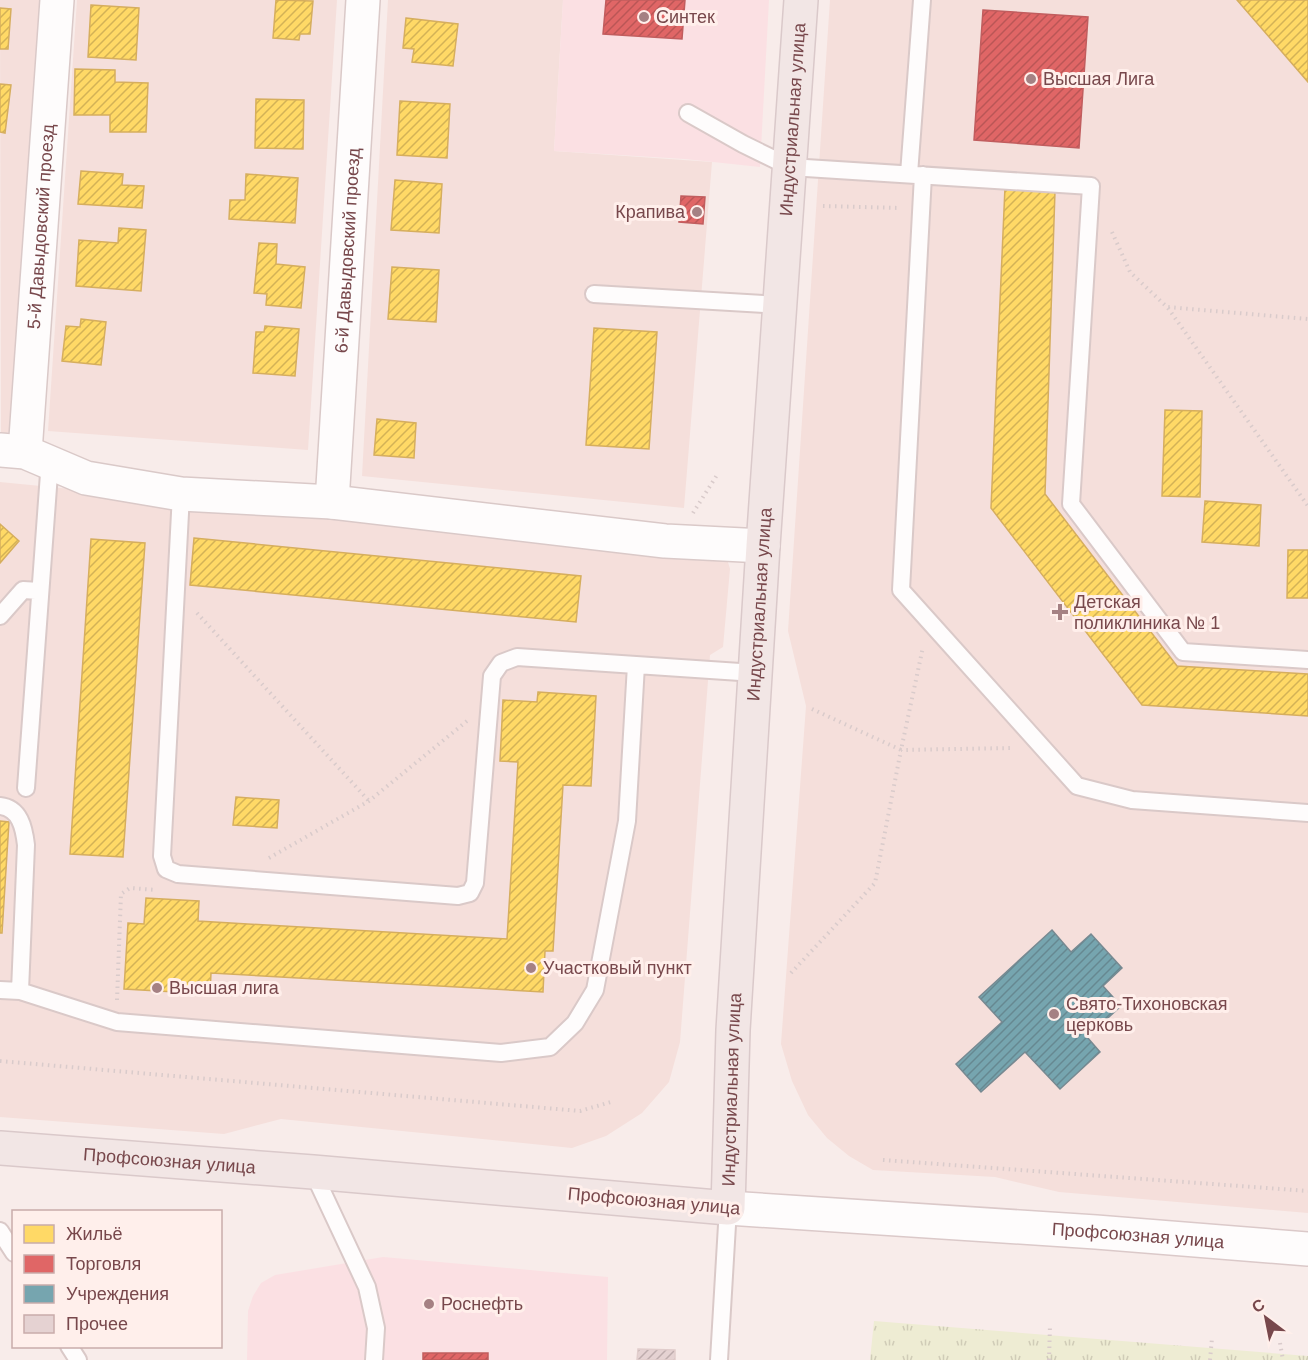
<svg xmlns="http://www.w3.org/2000/svg" width="1308" height="1360" font-family="Helvetica,sans-serif">
	<style>
		.residential { fill: #f5dfdb }
		.commercial { fill: #fbe0e3 }
		.park { fill: url(#park-tufts) }
		.homes { fill: url(#homes-hatch); stroke: #d6ae5e; stroke-width: 1.5 }
		.shops { fill: url(#shops-hatch); stroke: #c15d5e; stroke-width: 1.5 }
		.public { fill: url(#public-hatch); stroke: #778991; stroke-width: 1.5 }
		.building { fill: url(#building-hatch); stroke: #e1cdcc; stroke-width: 1.5 }
		.lines { fill: none; stroke-linecap: round; stroke-linejoin: round }
		.service-casing { stroke: #dac9c8; stroke-width: 20 }
		.minor-casing { stroke: #dac9c8; stroke-width: 36 }
		.secondary-casing { stroke: #dbc9c9; stroke-width: 36 }
		.trunk-casing { stroke: #dac9ca; stroke-width: 36 }
		.path { stroke: #d9cbcb; stroke-width: 4; stroke-dasharray: 1.5 4.5; stroke-linecap: butt }
		.service { stroke: #fefcfc; stroke-width: 16 }
		.minor { stroke: #fefcfc; stroke-width: 33 }
		.secondary { stroke: #fefcfc; stroke-width: 33 }
		.trunk { stroke: #f2e6e5; stroke-width: 33 }
		.poi-dot { fill: #a58183; stroke: #ffefeb; stroke-width: 2 }
		.labels { text-anchor: middle; dominant-baseline: central; stroke-width: 6; stroke-linejoin: round; paint-order: stroke }
		.poi-label { font-size: 18px; fill: #78484c; stroke: #ffefeb; text-anchor: start }
		.street-label { font-size: 18px; fill: #78484c; stroke: #ffefeb }
	</style>
	<defs>
		<pattern id="park-tufts" width="24" height="20" patternUnits="userSpaceOnUse" patternTransform="scale(1.5)"><rect width="24" height="20" fill="#eeecd3"/><path d="M3 7l-1-3M5 7V3M7 7l1-3M15 17l-1-3M17 17v-4M19 17l1-3" fill="none" stroke="#d0ccb7"/></pattern>
		<pattern id="homes-hatch" width="6" height="6" patternUnits="userSpaceOnUse" patternTransform="scale(1.5)"><rect width="6" height="6" fill="#ffd966"/><path d="M-1 1l2-2M0 6l6-6M5 7l2-2" fill="none" stroke="#d3b256"/></pattern>
		<pattern id="shops-hatch" width="6" height="6" patternUnits="userSpaceOnUse" patternTransform="scale(1.5)"><rect width="6" height="6" fill="#e06666"/><path d="M-1 1l2-2M0 6l6-6M5 7l2-2" fill="none" stroke="#ba5656"/></pattern>
		<pattern id="public-hatch" width="6" height="6" patternUnits="userSpaceOnUse" patternTransform="scale(1.5)"><rect width="6" height="6" fill="#76a5af"/><path d="M-1 1l2-2M0 6l6-6M5 7l2-2" fill="none" stroke="#668891"/></pattern>
		<pattern id="building-hatch" width="6" height="6" patternUnits="userSpaceOnUse" patternTransform="scale(1.5)"><rect width="6" height="6" fill="#e5d2d2"/><path d="M-1 1l2-2M0 6l6-6M5 7l2-2" fill="none" stroke="#beacad"/></pattern>
	</defs>
	<rect width="100%" height="100%" fill="#f8ecea"/>
	<path class="residential" d="M0,0H44L14,424L9,432L1,435Z
		M77,0H337L308,450L48,431Z
		M388,0H563L554,151L712,162L684,508L362,476Z
		M830,0H1308V1213L1059,1192L995,1177L873,1170L849,1156L827,1138L808,1115L792,1081L781,1044L806,706L788,631Z
		M0,482L719,553L727,559L730,569L723,647L710,655L680,1042L669,1082L642,1113L606,1136L572,1148L281,1119L224,1134L0,1117Z"/>
	<path class="commercial" d="M563,0H769L760,167L685,159L554,151Z
		M383,1257L608,1277L607,1360H247L248,1311L253,1296L261,1283L275,1275Z"/>
	<path class="park" d="M874,1321L1308,1356V1360H870Z"/>
	<path class="homes" d="M276,0L313,1L310,34H300L299,40L273,38Z
		M1237,0H1308V82Z
		M91,5L139,8L136,60L88,57Z
		M0,8L11,9L8,49H0Z
		M406,18L458,24L453,66L412,62L414,49L403,48Z
		M75,69L115,70V82L148,83L146,132H110V115H74Z
		M0,84L11,85L5,133L0,132Z
		M256,99L304,100L303,149L255,148Z
		M400,101L450,104L447,158L397,155Z
		M81,171L123,174L122,185L144,186L142,208L78,204Z
		M246,174L298,178L295,223L229,219L230,200H245Z
		M395,180L442,184L439,233L391,230Z
		M1005,187L1055,191L1045,494L1177,666L1308,674V716L1142,705L991,508Z
		M119,228L146,230L141,291L76,286L79,240L118,243Z
		M259,243L277,244L276,264L305,267L301,308L266,305L267,294L254,293Z
		M392,267L439,270L436,322L388,319Z
		M81,319L106,322L101,365L62,361L66,326L80,327Z
		M265,326L299,329L295,376L253,373L256,332H264Z
		M594,328L657,332L649,449L586,445Z
		M1165,410L1202,411L1200,497L1162,496Z
		M377,419L416,423L414,458L374,455Z
		M1205,501L1261,505L1259,546L1202,542Z
		M0,524L19,541L0,563Z
		M194,538L581,576L576,622L190,585Z
		M91,539L145,543L123,857L70,854Z
		M1288,550H1308V598H1287Z
		M538,692L596,696L591,786L563,785L553,951H545L543,992L211,973L210,994L124,989L128,923L144,924L146,898L199,901L198,921L507,939L518,762L500,761L503,700L537,702Z
		M236,797L279,800L277,828L233,825Z
		M0,821L9,822L2,933H0Z"/>
	<path class="shops" d="M606,0H685L682,39L603,34Z
		M983,10L1088,17L1079,148L974,140Z
		M681,196L705,197L703,224L679,222Z
		M423,1353H488V1360H423Z"/>
	<path class="public" d="M1052,930L1071,952L1091,934L1122,968L1103,986L1121,1006L1087,1037L1100,1052L1060,1089L1025,1052L981,1092L956,1064L1002,1022L979,997Z"/>
	<path class="building" d="M638,1349L675,1350V1360H637Z"/>
	<g class="lines">
		<defs>
			<path id="service" d="M688,113L743,144L790,167L1091,186L1071,504L1183,652L1308,660
				M909,174L922,0
				M923,175L901,590L1077,786L1132,800L1308,813
				M594,294L780,305
				M181,494L162,856L166,869L178,874L458,896L470,893L475,883L492,676L501,663L517,657L755,673
				M0,616L23,590L40,591
				M26,788L50,460
				M0,806C20,808 24,828 26,845L20,991
				M0,990L20,991L117,1022L501,1053L550,1047L575,1023L595,990L627,821L636,665
				M313,1172L367,1287L376,1328L374,1360
				M0,1231L14,1253
				M69,1346L78,1360
				M719,1360L728,1208"/>
			<g id="minor">
				<path d="M0,450L25,452L86,478L181,494L332,502L665,541L763,546"/>
				<path id="s1" d="M25,452L57,0"/>
				<path id="s2" d="M332,502L363,0"/>
			</g>
			<g id="secondary">
				<path id="s3" d="M728,1208L1096,1232L1308,1249"/>
			</g>
			<g id="trunk">
				<path id="s4" d="M0,1148L313,1172L728,1208L733,1030L763,546L801,0"/>
			</g>
		</defs>
		<use href="#service" class="service-casing"/>
		<use href="#minor" class="minor-casing"/>
		<use href="#secondary" class="secondary-casing"/>
		<use href="#trunk" class="trunk-casing"/>
		<path class="path" d="M823,206L900,208
			M1112,232L1130,272L1167,307L1308,319
			M1168,308L1308,506
			M693,513L717,475
			M197,613L369,801
			M812,709L901,750L923,647
			M269,858L369,801L467,721
			M791,973L875,883L901,750L1012,748
			M117,1000L121,894L130,888L156,890
			M0,1061L580,1111L611,1102
			M883,1160L1308,1191
			M1280,1343L1283,1360
			M1049,1360L1050,1325
			M1210,1360L1212,1338"/>
		<use href="#service" class="service"/>
		<use href="#minor" class="minor"/>
		<use href="#secondary" class="secondary"/>
		<use href="#trunk" class="trunk"/>
	</g>
	<g class="poi-dot">
		<circle cx="644" cy="17" r="6"/>
		<circle cx="1031" cy="79" r="6"/>
		<circle cx="697" cy="212" r="6"/>
		<path d="M1057 603h6v6h6v6h-6v6h-6v-6h-6v-6h6z"/>
		<circle cx="531" cy="968" r="6"/>
		<circle cx="157" cy="988" r="6"/>
		<circle cx="1054" cy="1014" r="6"/>
		<circle cx="429" cy="1304" r="6"/>
	</g>
	<g class="labels">
		<g class="poi-label">
			<text x="656" y="17">Синтек</text>
			<text x="1043" y="79">Высшая Лига</text>
			<text x="685" y="212" text-anchor="end">Крапива</text>
			<text x="1074" y="602">Детская<tspan x="1074" dy="21">поликлиника № 1</tspan></text>
			<text x="543" y="968">Участковый пункт</text>
			<text x="169" y="988">Высшая лига</text>
			<text x="1066" y="1004">Свято-Тихоновская<tspan x="1066" dy="21">церковь</tspan></text>
			<text x="441" y="1304">Роснефть</text>
		</g>
		<g class="street-label">
			<text stroke="none"><textPath href="#s4" startOffset="1821">Индустриальная улица</textPath></text>
			<text stroke="none"><textPath href="#s1" startOffset="226">5-й Давыдовский проезд</textPath></text>
			<text stroke="none"><textPath href="#s2" startOffset="252">6-й Давыдовский проезд</textPath></text>
			<text stroke="none"><textPath href="#s4" startOffset="1335">Индустриальная улица</textPath></text>
			<text stroke="none"><textPath href="#s4" startOffset="849">Индустриальная улица</textPath></text>
			<text stroke="none"><textPath href="#s4" startOffset="170">Профсоюзная улица</textPath></text>
			<text transform="translate(654 1201) rotate(5)">Профсоюзная улица</text>
			<text stroke="none"><textPath href="#s3" startOffset="411">Профсоюзная улица</textPath></text>
		</g>
	</g>
	<rect x="12" y="1210" width="210" height="138" fill="#ffefeb" stroke="#c9acab" stroke-width="1.5"/>
	<rect x="24" y="1225" width="30" height="18" fill="#ffd966" stroke="#c9acab" stroke-width="1.5"/>
	<text x="66" y="1240" font-size="18" fill="#78484c">Жильё</text>
	<rect x="24" y="1255" width="30" height="18" fill="#e06666" stroke="#c9acab" stroke-width="1.5"/>
	<text x="66" y="1270" font-size="18" fill="#78484c">Торговля</text>
	<rect x="24" y="1285" width="30" height="18" fill="#76a5af" stroke="#c9acab" stroke-width="1.5"/>
	<text x="66" y="1300" font-size="18" fill="#78484c">Учреждения</text>
	<rect x="24" y="1315" width="30" height="18" fill="#e5d2d2" stroke="#c9acab" stroke-width="1.5"/>
	<text x="66" y="1330" font-size="18" fill="#78484c">Прочее</text>
	<g transform="translate(1266 1318) rotate(328)" stroke="#ffefeb" stroke-width="4.5" paint-order="stroke">
	<path d="M0-4.5L10 22L0 15L-10 22Z" fill="#78484c"/>
	<text y="-9" font-size="16" font-weight="bold" text-anchor="middle" fill="#78484c">С</text>
	</g>
</svg>
